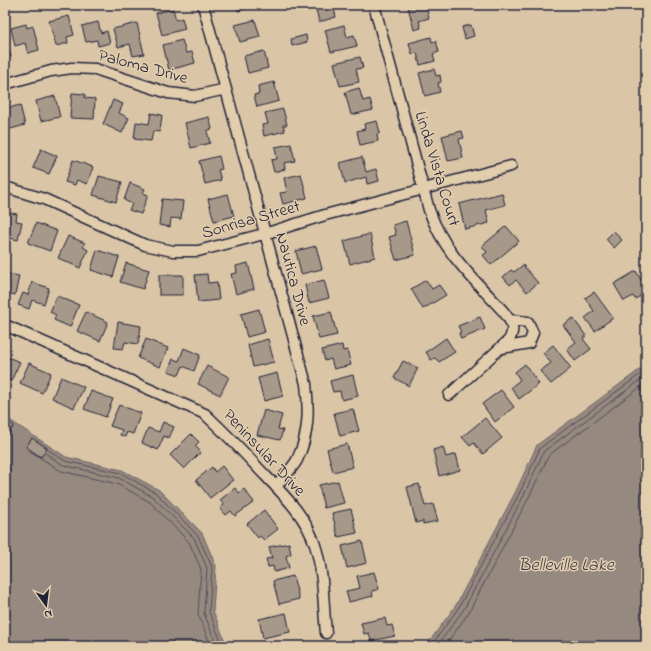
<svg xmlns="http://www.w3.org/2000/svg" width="651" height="651" font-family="'Indie Flower',sans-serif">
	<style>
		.water { fill: #968980; stroke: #686064 }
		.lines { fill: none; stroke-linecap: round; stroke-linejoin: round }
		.shore { stroke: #504b57; stroke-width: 1 }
		.building { fill: #a79989; stroke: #22223b }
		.minor-casing { stroke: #22223b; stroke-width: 13 }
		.minor { stroke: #e2cdac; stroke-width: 10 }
		.labels { text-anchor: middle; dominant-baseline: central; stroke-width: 3; stroke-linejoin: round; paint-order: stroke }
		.street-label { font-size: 17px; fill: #22223b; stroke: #e2cdac }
		.water-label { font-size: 18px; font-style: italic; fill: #3f3c4c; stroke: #e2cdac }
	</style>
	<rect width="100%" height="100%" fill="#dac6a7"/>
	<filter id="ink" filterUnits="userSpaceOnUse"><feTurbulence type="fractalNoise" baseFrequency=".025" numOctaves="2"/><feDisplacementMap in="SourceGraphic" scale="8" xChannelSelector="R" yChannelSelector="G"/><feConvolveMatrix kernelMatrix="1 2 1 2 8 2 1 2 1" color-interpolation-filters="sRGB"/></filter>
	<g filter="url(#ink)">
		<path class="water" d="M646,365V646H426L456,605L516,491L537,445Z
			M5,417L66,457L122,470L159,490L202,533L216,566L213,611L227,646H5Z"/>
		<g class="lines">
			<path class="shore" d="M47,449L65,461L121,473L156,493L198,536L212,567L209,612L223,646
				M30,451L61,471L117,484L150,502L189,542L201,569L198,614L211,646
				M45,453L63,465L119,478L153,497L194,538L207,568L204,613L217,646
				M431,646L459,607L520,492L540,448L646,370
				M437,646L464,609L524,495L544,451L646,376
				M445,646L469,612L529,497L549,455L646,383"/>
		</g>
		<path class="building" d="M236,5H255V6L238,11Z
			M315,5H335H333L336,17L319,22Z
			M415,5H426L429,18L419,21L421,28L414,30L408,7Z
			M173,9L176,20L182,18L185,29L162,35L156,13Z
			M69,16L74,35L67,37L68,43L56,46L49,21Z
			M255,20L260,37L240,42L235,25Z
			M98,22L101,33L107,31L110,43L98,46L97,40L86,42L82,26Z
			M137,23L144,54L133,56L130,44L118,47L113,29Z
			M26,24L27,28L33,26L39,50L28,53L25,43L15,46L11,28Z
			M344,25L347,37L354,35L357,46L331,52L325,30Z
			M471,25L474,36L465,39L462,27Z
			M306,35L307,42L292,46L291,39Z
			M5,36L11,57L5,58Z
			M431,37L432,42L436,41L439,52L433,54L435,61L420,65L417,53L412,54L409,43Z
			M182,40L186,53L192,52L195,63L169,70L163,45Z
			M264,51L268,68L248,73L244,56Z
			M360,57L363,68L356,69L359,82L340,86L334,63Z
			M434,69L436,76L440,75L441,82L438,83L440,92L425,96L419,73Z
			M274,82L279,101L257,107L254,95L259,94L258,86Z
			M359,88L363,101L370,99L373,110L351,115L345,92Z
			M72,93L85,94V98L95,99L94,119L70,118Z
			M55,96L60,117L41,121L36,101Z
			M113,100L123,104L119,113L129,118L122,133L103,124Z
			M20,105L25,125L7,130L5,122V109Z
			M283,109L287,125H283L285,131L264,136L262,125L268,124L265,113Z
			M151,113L162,115L160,132L153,131L151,141L134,139L136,122L149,124Z
			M209,117L212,129L207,131L210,143L191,148L185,123Z
			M377,121L380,133L377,134L378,141L360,145L357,131L365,129L364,124Z
			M462,131L464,138L459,139L463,158L448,161L442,136Z
			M291,144L295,161L284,163L285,169L274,172L271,160L277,159L275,147Z
			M41,149L57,156L49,174L33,168Z
			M219,156L222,169L218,170L221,180L205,184L199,161Z
			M362,157L366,172L376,169L379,181L367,184L366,177L345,183L340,163Z
			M73,160L93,167L87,184L77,180L75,185L65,182Z
			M301,174L307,198L283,204L280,193L287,192L284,178Z
			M99,176L122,182L116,202L93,195Z
			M130,183L145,189L143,193L148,195L141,214L129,210L132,204L124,200Z
			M502,193L505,205L486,210L489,223L465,229L459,204Z
			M228,194L234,216L214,221L208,199Z
			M162,199L183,201L181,219L171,218L170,227L159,225Z
			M5,212L17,214L16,221L22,222L18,240L5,237Z
			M406,221L415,255L396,260L389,237L396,235L393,225Z
			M36,223L57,231L50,251L28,243Z
			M506,226L519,241L491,265L483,255L487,252L482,246Z
			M614,231L622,240L614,248L606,239Z
			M370,234L375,257L350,264L344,241Z
			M68,236L85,243L83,247L88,250L80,268L58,258Z
			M316,246L322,269L301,274L296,251Z
			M97,250L119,257L113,277L91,270Z
			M126,263L149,270L143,289L120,282Z
			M248,263L254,289L236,294L231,274L237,273L236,266Z
			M523,265L538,283L527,292L516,280L510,285L503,277L511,270L514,272Z
			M636,271L646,289V293L635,299L633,296L624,301L614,284Z
			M5,273L19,276L15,295L5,293Z
			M207,274L208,283L217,282L219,300L198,302L195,275Z
			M159,275H183V295H159Z
			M324,280L329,298L309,303L305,285Z
			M426,280L432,289L439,285L446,295L423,309L411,289Z
			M32,282L49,288L44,304L32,300L29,309L18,305L23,293L28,295Z
			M594,292L613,318L595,331L585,318L594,311L585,298Z
			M57,296L79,305L70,327L54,320L56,315L50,312Z
			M259,309L265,332L247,337L241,314Z
			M86,312L108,322L100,341L77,331Z
			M331,312L337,335L319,339L313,316Z
			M480,317L485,329L461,339L459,333L461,332L458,326Z
			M573,318L586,336L583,339L591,349L575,361L567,349L576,342L563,325Z
			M118,322L141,326L138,344L125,342L123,349L114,348Z
			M446,338L455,352L439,362L435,358L431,360L426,352Z
			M146,339L168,348L160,367L138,358Z
			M268,339L274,362L253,367L248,345Z
			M342,345L343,351L347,350L351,365L334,369L331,359L325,361L322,350Z
			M553,345L571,368L551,384L540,371L551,363L543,353Z
			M184,348L200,355L194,371L183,366L179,375L168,371L173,359L179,361Z
			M5,356L20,362L11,381L5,379Z
			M403,361L418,368L409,386L394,378Z
			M29,363L51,373L42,393L20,383Z
			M525,364L539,384L519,399L511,387L520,380L515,372Z
			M207,366L229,377L220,395L198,384Z
			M277,373L283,396L264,401L258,378Z
			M353,375L358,396L342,400L340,391L333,392L330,381Z
			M61,377L84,387L74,408L52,398Z
			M501,390L514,407L495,422L482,404Z
			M91,391L113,399L106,417L84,409Z
			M119,405L141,413L133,434L127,432L125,437L120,435L122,430L110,426Z
			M353,409L359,431L340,436L334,413Z
			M264,410L282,415L278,429L283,430L280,440L257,435Z
			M485,418L502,438L483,454L474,443L470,446L462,437Z
			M6,419L14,426L8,434L5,432Z
			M163,422L174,427L169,438L164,436L158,450L142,443L148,428L159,432Z
			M191,434L199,442L195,446L201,452L184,469L170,455Z
			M32,438L47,448L41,457L26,447Z
			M347,444L353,467L333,472L327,449Z
			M443,447L446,457L456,454L460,470L439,476L433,450Z
			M222,466L233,480L210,498L196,480L212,467L215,472Z
			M338,481L344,503L324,508L319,485Z
			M419,484L425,506L433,504L438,521L423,524V521L416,523L407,487Z
			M235,488L239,493L244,489L254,502L235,516L231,511L226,515L220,508L224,505L220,500Z
			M351,509L357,533L338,537L332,513Z
			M264,510L278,529L264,540L260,536L258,538L247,524Z
			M362,541L367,563L347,568L342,546Z
			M289,543L291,554L286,556L289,568L274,572L273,566L268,567L266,559L272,558L269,547Z
			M374,572L379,589L372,591L373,596L349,602L346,591L360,588L357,576Z
			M293,576L299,599L279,604L273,581Z
			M286,613L290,632L263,638L259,619Z
			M385,618L387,626L392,625L395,636L371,641L369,633L364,634L361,623Z"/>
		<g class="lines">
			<defs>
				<path id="minor" d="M203,5L306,384C309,410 309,435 297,460C292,469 282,478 276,487
					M374,5L429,210C444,253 473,278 503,311C511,321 516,328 509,340L449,395
					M5,84L51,71L72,68L95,69L168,93L195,96L226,89
					M5,187L44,199L145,245L173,251H198L264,234L325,215L511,166
					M5,325L205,414C224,432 242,450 259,469C280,491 306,515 315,545C324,573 323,604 326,633
					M502,348L529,343L533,333L528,322L510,320"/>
			</defs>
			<use href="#minor" class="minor-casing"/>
			<use href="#minor" class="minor"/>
		</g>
	</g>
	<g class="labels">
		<g class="street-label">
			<text transform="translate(143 67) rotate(15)">Paloma Drive</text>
			<text transform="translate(437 169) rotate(73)">Linda Vista Court</text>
			<text transform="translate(251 220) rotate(-16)">Sonrisa Street</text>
			<text transform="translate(293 279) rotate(75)">Nautica Drive</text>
			<text transform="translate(264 453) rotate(47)">Peninsular Drive</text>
		</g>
		<g class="water-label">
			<text x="566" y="566">Belleville Lake</text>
		</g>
	</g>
	<rect width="651" height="651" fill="none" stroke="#e2cdac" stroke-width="20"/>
	<rect x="10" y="10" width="631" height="631" fill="none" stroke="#22223b" stroke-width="1.5" filter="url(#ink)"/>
	<g transform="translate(46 605) rotate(166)" stroke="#e2cdac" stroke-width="3" paint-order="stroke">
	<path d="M0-3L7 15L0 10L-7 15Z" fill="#22223b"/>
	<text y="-6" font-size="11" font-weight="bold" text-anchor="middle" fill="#22223b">N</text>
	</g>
</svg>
